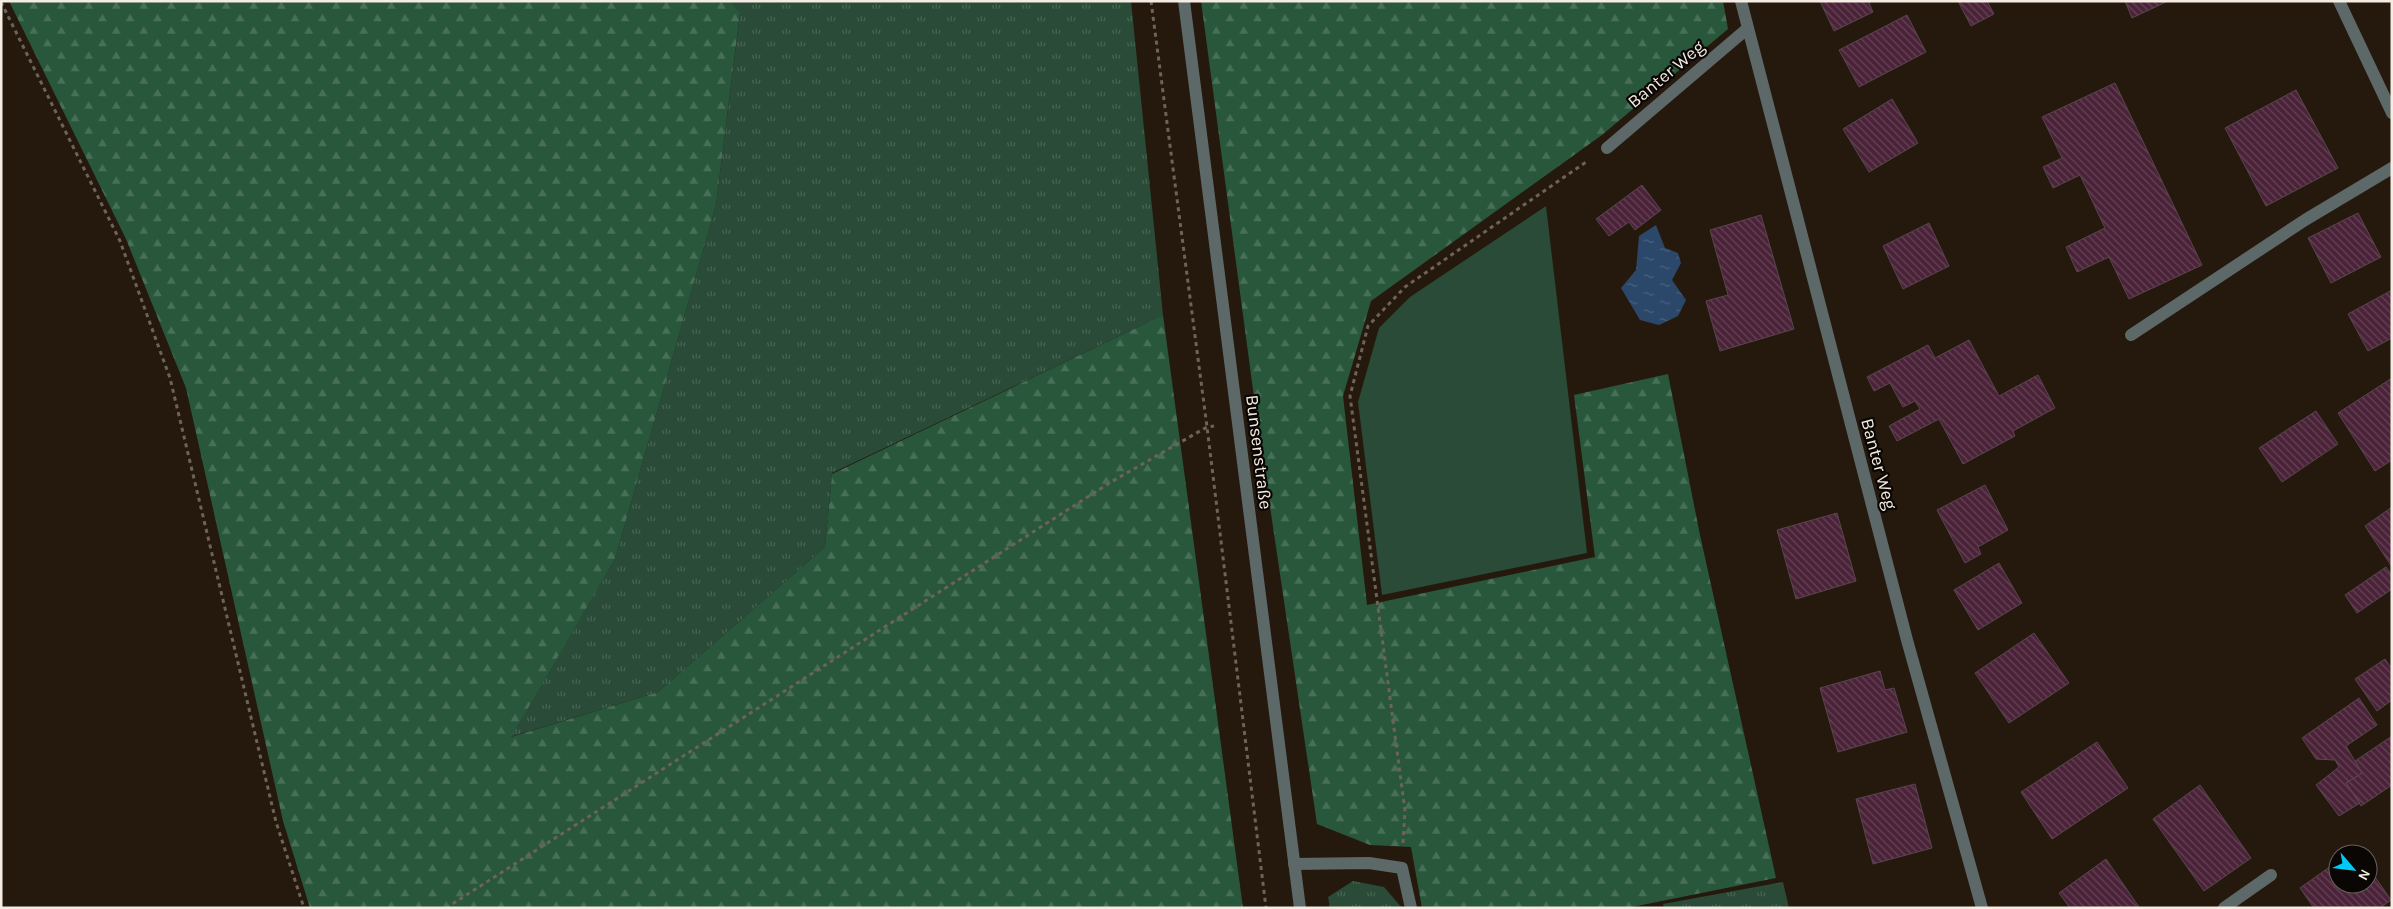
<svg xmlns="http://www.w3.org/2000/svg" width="2393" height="909" font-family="Karla,sans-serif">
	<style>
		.grass { fill: url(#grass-tufts) }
		.forest { fill: url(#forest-firs) }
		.park { fill: #294b37 }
		.water { fill: url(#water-ripples) }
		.building { fill: url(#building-back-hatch); stroke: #58464f }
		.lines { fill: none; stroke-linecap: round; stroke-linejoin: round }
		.path { stroke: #6e6358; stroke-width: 3; stroke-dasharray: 4 4; stroke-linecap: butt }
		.service { stroke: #5d6869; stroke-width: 12 }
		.minor { stroke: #5d6869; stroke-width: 12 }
		.tertiary { stroke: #5d6869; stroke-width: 12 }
		.labels { text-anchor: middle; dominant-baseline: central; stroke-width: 4.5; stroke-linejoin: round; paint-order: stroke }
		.street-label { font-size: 18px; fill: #f5ede4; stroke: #0a0603 }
	</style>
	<defs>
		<pattern id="grass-tufts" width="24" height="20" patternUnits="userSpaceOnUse" patternTransform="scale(1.25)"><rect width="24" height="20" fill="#294b37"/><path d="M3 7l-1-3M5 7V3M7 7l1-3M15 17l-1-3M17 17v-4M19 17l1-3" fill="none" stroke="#496554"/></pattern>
		<pattern id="forest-firs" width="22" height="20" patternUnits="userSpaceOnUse" patternTransform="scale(1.25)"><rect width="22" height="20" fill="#28573c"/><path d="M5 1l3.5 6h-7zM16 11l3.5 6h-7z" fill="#486f58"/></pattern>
		<pattern id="water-ripples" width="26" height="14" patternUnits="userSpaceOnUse" patternTransform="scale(1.25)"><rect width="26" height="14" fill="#2b476a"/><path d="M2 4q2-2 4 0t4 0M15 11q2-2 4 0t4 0" fill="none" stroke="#4a627f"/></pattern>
		<pattern id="building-back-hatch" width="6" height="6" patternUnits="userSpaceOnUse" patternTransform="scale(1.25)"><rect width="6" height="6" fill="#4b2339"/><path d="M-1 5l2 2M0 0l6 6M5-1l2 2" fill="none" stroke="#664356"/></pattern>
	</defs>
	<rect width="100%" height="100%" fill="#25190d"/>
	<path class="grass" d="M730,1H1131L1163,315L832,473L825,547L658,692L510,737L615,559L716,205L740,14Z
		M1353,881L1384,887L1402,908H1330L1328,897Z
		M1783,882L1789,908H1664L1663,904Z"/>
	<path class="forest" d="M9,1H730L740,13L716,205L615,559L511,737L658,692L825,547L832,474L1163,315L1243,908H310L283,821L186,388L126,239Z
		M1201,1H1723L1728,29L1602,135L1371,301L1343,396L1367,605L1595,557L1574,395L1668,374L1700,535L1776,878L1627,908H1422L1411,847L1370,845L1317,824L1256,412Z"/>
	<path class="park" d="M1546,206L1587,553L1382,595L1358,402L1379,328L1410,297Z"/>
	<path class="water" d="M1656,225L1665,248L1678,253L1681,263L1672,280L1686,300L1678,316L1659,325L1640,320L1621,288L1636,270L1639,236Z"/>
	<path class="building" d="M1820,1H1872L1869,3L1873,12L1834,31Z
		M1958,1H1987L1994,14L1971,26Z
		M2125,1H2168L2132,18Z
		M1907,15L1926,52L1859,87L1839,50Z
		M2115,83L2202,265L2129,299L2109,257L2077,272L2066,247L2105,228L2080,175L2053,188L2043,167L2062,158L2042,117Z
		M2296,90L2338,168L2266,206L2225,128Z
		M1892,99L1918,143L1869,172L1843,129Z
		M1642,185L1661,210L1635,230L1629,222L1609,236L1596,219Z
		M2358,213L2381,257L2331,283L2308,238Z
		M1761,215L1794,329L1720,351L1706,301L1728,295L1710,230Z
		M1929,223L1949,266L1903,289L1883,246Z
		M2392,290V338L2368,351L2348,314Z
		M1969,340L1999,396L2038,375L2055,408L2013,431L2015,436L1963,464L1939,419L1897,441L1889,426L1920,409L1915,401L1903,407L1890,383L1874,391L1867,377L1928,345L1935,358Z
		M2392,378V460L2375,471L2338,413Z
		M2316,411L2338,444L2282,482L2259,448Z
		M1985,485L2008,530L1978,547L1981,554L1965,563L1937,510Z
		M2392,507V567L2365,526Z
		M1837,513L1856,581L1796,599L1777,530Z
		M1999,563L2022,603L1978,630L1954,590Z
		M2386,567L2392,575V589L2357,613L2345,595Z
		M2034,633L2069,683L2009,723L1975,673Z
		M2385,659L2392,669V700L2377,711L2355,679Z
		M1880,671L1885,690L1894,688L1907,732L1838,752L1820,688Z
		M2359,698L2377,725L2346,746L2362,773L2346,783L2360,803L2339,816L2316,785L2339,767L2335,760L2316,759L2302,738Z
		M2392,736V785L2361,806L2346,783L2362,773L2355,761Z
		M2097,742L2128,788L2052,839L2021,792Z
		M1915,784L1932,848L1873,864L1856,799Z
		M2200,785L2251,858L2204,891L2153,819Z
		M2106,859L2139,907L2070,908L2059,893Z
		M2338,861V884H2368V867L2391,900L2380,908H2314L2300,888Z"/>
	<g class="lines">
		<path class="path" d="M1151,1L1207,427L1266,908
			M1,2L120,241L170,378L276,822L304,908
			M1403,843L1405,811L1350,396L1368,326L1405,287L1586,162
			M446,908L1111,482L1207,427L1214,426"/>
		<path class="service" d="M2131,335L2305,220L2392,168
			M2224,908L2271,875"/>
		<path class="minor" d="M1741,1L1907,640L1982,908
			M2339,1L2392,113
			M1607,148L1748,28
			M1294,864L1369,863L1402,868L1411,908"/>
		<path class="tertiary" d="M1184,1L1300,908"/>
	</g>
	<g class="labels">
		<g class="street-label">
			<text transform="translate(1666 74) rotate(-40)">Banter Weg</text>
			<text transform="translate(1259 452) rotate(83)">Bunsenstraße</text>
			<text transform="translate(1879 464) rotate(75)">Banter Weg</text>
		</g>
	</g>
	<rect width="2393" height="909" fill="none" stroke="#f5ede4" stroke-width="5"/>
	<g transform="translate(2353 869) rotate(118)"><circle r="24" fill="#0a0603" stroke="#68625d"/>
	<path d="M0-4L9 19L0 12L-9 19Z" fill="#00cbf8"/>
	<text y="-8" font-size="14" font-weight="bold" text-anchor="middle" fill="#f5ede4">N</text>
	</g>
</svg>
